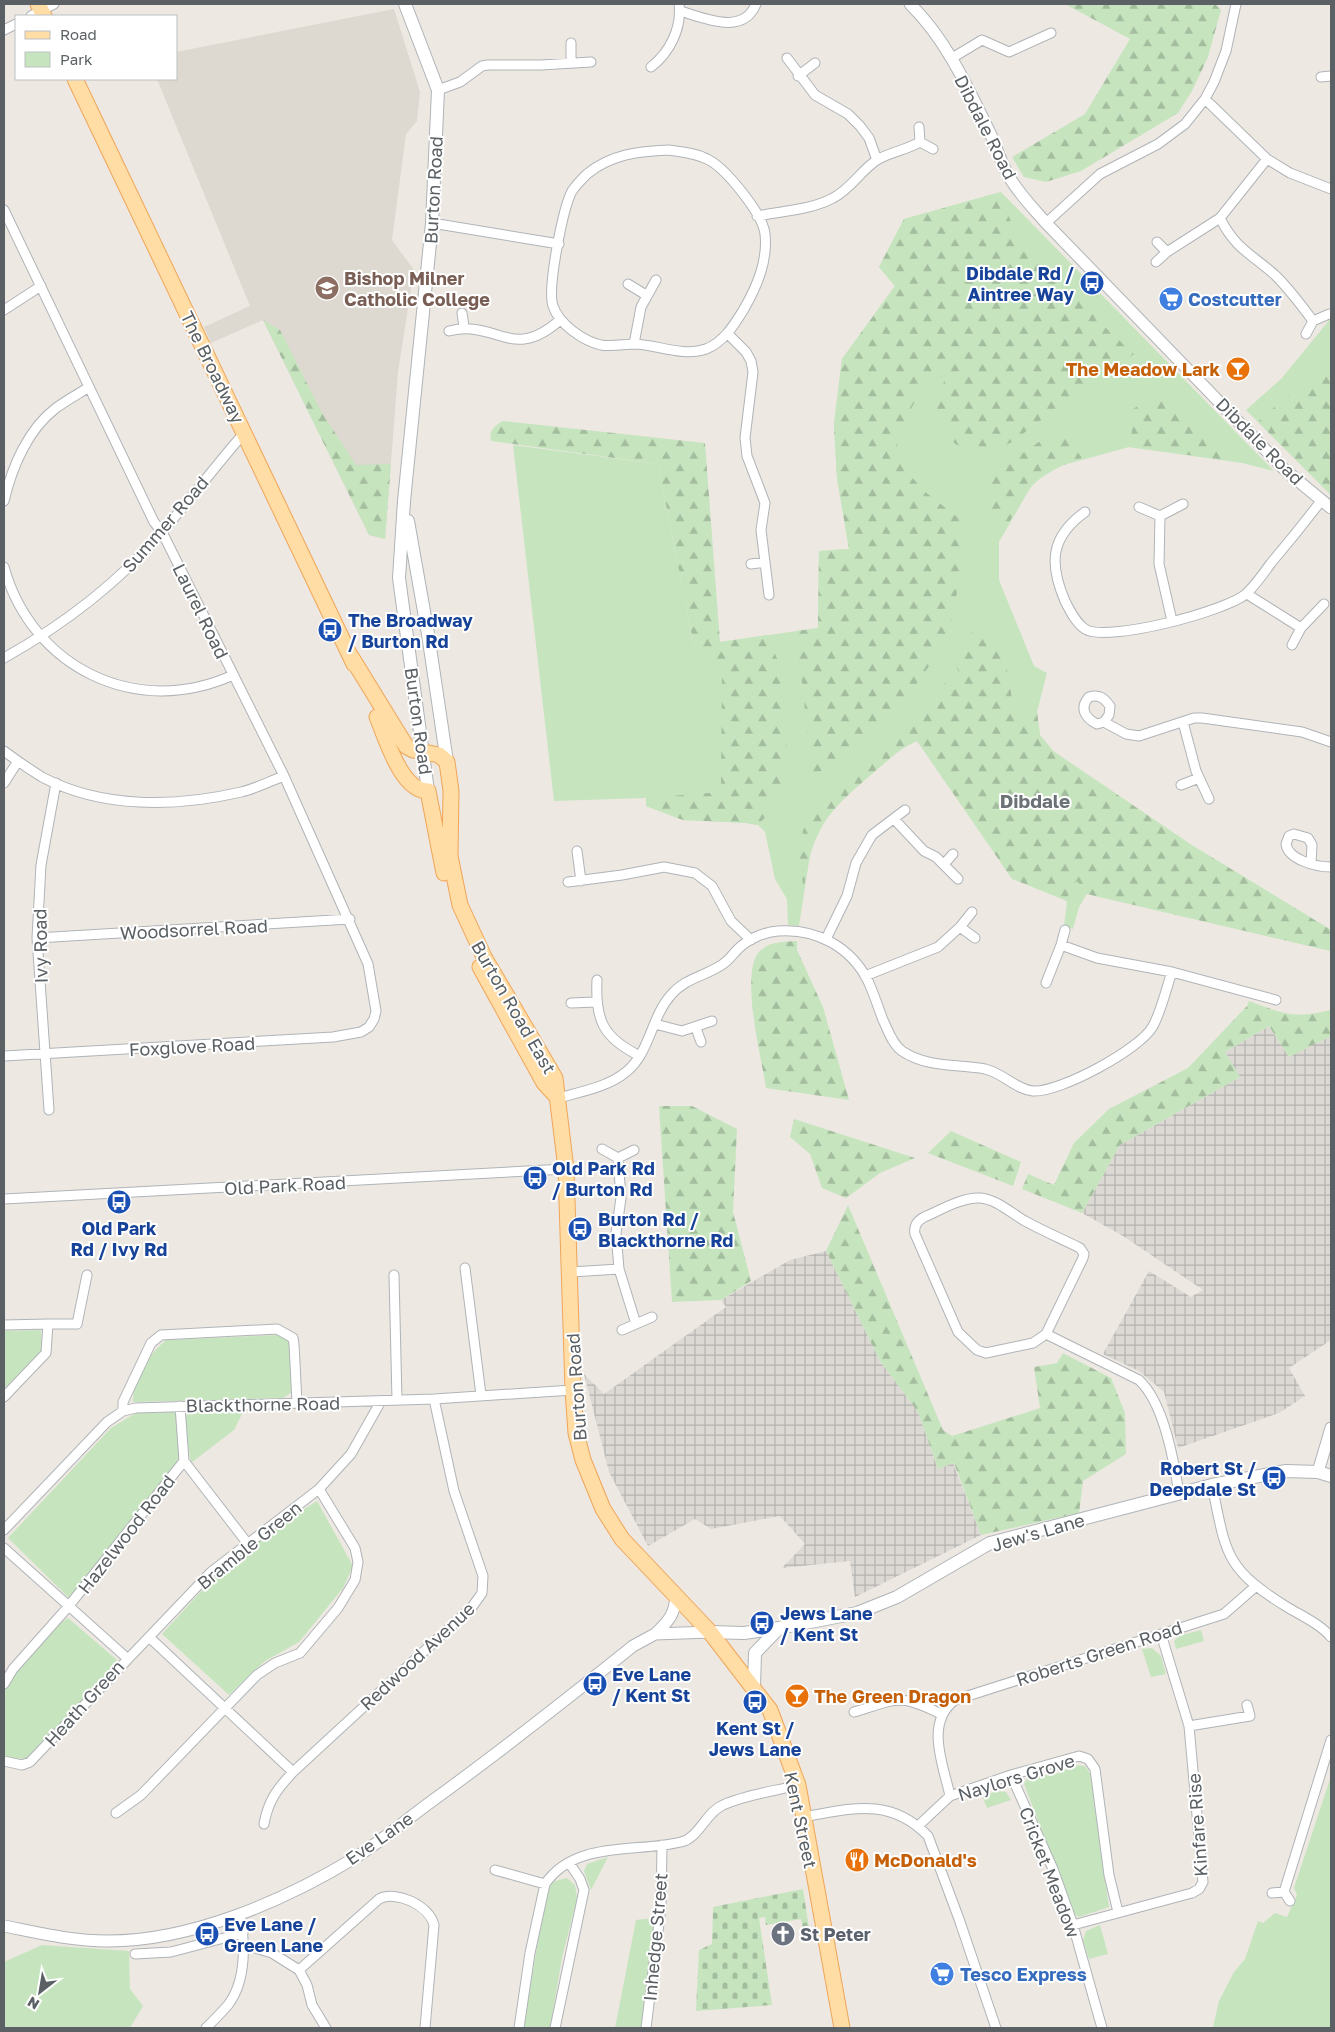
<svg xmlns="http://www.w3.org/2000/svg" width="1335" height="2032" font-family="'Golos Text',sans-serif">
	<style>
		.industrial { fill: url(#industrial-grid) }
		.education { fill: #ddd8d0 }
		.green { fill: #c6e5be }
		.forest { fill: url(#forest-firs) }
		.cemetery { fill: url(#cemetery-stones) }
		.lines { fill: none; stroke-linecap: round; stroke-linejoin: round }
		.minor-casing { stroke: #b0b4b7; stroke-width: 11 }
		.tertiary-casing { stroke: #b0b4b7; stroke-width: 13 }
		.secondary-casing { stroke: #afb4b7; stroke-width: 14 }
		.primary-casing { stroke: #f0a558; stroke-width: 17 }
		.minor { stroke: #fff; stroke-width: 9 }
		.tertiary { stroke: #fff; stroke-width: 11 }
		.secondary { stroke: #fff; stroke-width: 12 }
		.primary { stroke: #ffdda5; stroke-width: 15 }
		.labels { text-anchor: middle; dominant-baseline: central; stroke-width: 4; stroke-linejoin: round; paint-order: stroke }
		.street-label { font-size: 18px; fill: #5a6063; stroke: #fff }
		.transit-label { font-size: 18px; font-weight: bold; fill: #164399; stroke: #fff; text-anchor: start }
		.education-label { font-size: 18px; font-weight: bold; fill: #785e54; stroke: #fff; text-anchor: start }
		.shop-label { font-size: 18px; font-weight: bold; fill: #366cbe; stroke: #fff; text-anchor: start }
		.food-label { font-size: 18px; font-weight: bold; fill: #c56008; stroke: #fff; text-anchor: start }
		.worship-label { font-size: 18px; font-weight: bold; fill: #5b616d; stroke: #fff; text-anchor: start }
		.neighbourhood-label { font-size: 19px; font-weight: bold; fill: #6b7275; stroke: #fff }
	</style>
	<defs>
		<pattern id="industrial-grid" width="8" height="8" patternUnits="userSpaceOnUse" patternTransform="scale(1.25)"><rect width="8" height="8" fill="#dcd8d4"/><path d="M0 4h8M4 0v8" fill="none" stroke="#b5b3b0"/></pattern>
		<pattern id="forest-firs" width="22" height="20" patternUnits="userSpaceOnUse" patternTransform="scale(1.25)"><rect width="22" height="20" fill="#c6e5be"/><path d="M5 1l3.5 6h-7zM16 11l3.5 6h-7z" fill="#a4bd9e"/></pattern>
		<pattern id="cemetery-stones" width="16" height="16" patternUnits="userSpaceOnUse" patternTransform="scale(1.25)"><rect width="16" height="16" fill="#c6e5be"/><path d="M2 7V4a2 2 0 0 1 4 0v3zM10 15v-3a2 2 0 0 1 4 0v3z" fill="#a4bd9e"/></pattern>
	</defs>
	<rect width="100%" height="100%" fill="#ede8e2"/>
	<path class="industrial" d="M1269,1026L1289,1057L1331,1036V1340L1289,1368L1305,1396L1279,1413L1178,1448L1164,1392L1139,1371L1103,1354L1149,1271L1191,1297L1203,1290L1123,1236L1082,1213L1120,1145L1240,1077L1225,1052Z
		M826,1251L880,1361L918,1412L938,1469L953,1463L981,1535L855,1597L850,1561L782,1568L805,1544L780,1516L711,1529L695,1519L648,1546L609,1472L584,1374L604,1394L726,1307L721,1300L790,1260Z"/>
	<path class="education" d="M394,9L420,92L417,121L406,134L392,240L414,270L398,372L385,539L369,535L263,320L211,343L204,327L250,306L157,79H176V52Z"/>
	<path class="green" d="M1001,192L1274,471L1242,463L1129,447L1060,466L1033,483L999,542V580L1034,666L1047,673L1037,712L1040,735L1053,751L1190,844L1331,930V951L1087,894L1079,907L1073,929L1064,926L1067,901L1017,878L917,741L905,746L845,796L826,818L811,849L799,926L788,925L787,899L775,879L765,832L758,825L746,823L683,820L646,806V798L554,801L513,445L658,464L695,651L720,642L818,628L819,551L849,549L837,478L834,422L842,359L895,286L879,267L904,219Z
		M1331,318V495L1246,410L1281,379Z
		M41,1330L42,1350L4,1389V1331Z
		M278,1335L286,1338L290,1344L293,1391L283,1398L133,1402C133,1378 148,1355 166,1340Z
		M244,1410L234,1430L191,1463L184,1421L188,1412Z
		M176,1412L179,1459L70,1599L8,1538L111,1428L136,1413Z
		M317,1501L353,1566L343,1588L299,1642L265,1661L229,1695L162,1634L217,1574L282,1523Z
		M68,1618L117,1660L114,1668L27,1758L16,1759L4,1757C3,1746 1,1701 5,1691C12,1670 48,1629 68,1618Z
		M1201,1630L1204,1641L1176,1649L1174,1641L1179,1636Z
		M1152,1648L1161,1656L1166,1674L1151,1677L1142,1649Z
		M1074,1765L1085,1766L1090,1773L1109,1907L1079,1917L1074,1914L1024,1784L1028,1777L1060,1773Z
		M1331,1776V2028L1213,2027L1219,2001L1234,1972L1245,1959L1258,1921L1263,1923L1275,1913L1287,1917L1297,1895L1294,1888Z
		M998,1791L1006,1792L1011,1800L987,1808L982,1795Z
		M608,1857L591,1890L584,1871L587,1864Z
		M567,1878L575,1885L577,1898L562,1958L550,2028H523L547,1889L552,1882Z
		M655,1918L643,2028H615L636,1920Z
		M1100,1925L1108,1954L1089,1959L1083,1940L1086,1931Z
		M42,1945L129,1951L130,1989L143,2006L130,2028H4V1962Z"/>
	<path class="forest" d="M1065,4H1215L1221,10L1208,57L1192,91L1178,113L1081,171L1046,182L1024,177L1012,157L1085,114L1130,39Z
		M1001,192L1013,229L1057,270L1107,329L1134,354L1112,372L1078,392L1012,442L985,455L955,444L936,411L945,378L929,373L898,435L896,459L924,491L960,519L962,567L948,638L895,716L851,747L826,771L812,772L796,631L818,628L819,551L849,549L837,478L834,429L842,359L895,286L879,267L904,219Z
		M263,320L280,330L322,413L356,465L391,464L385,539L369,535Z
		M1331,369V495L1258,422C1280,401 1304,383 1331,369Z
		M1154,396C1184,406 1208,434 1225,460L1129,447L1134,420L1133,409Z
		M503,421L705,443L720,642L767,635L778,661L787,738L784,779L771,811L758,825L746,823L683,820L646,806V798L721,792L722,670L695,651L658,464L491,441C489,430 494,426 503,421Z
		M1050,434L1065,435L1082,458C1037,474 1029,484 1008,525L990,512L988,490L999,470Z
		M974,629L991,633L1009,675L1013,710L1037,712L1040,735L1053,751L1190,844L1331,930V951L1087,894L1077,881L1070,889L1067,901L1012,879L917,741C900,748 887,761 873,773C828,812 812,827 804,889L799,862L803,830L833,788L868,756L922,715L944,683L952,684L960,677L956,664Z
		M797,941V950L823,1007L849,1100L766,1088C762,1059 738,969 761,950C771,941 785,942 797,941Z
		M1249,1001C1284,1014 1294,1019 1331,1010V1036L1289,1057L1269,1026L1225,1052L1240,1077L1120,1145L1082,1213L1022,1189L1028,1174L1054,1185L1074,1143L1109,1109L1188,1068L1247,1006Z
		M659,1106H692L737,1129L733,1212L751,1281L721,1300L672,1302Z
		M794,1119L915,1158L880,1173L846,1198L822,1188L810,1154L790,1137Z
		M951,1131L1021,1162L1013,1186L928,1153Z
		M848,1205L943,1430L952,1436L1040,1408L1034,1367L1057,1363L1063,1353L1111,1378L1125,1413L1126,1454L1083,1481L1079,1513L981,1535L954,1463L938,1469L918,1412L880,1361L826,1251Z"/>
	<path class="cemetery" d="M803,1889L811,1941L805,1942L801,1919L766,1925L765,1917L759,1918L772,2005L696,2011L699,1950L712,1944L713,1907Z"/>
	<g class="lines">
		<defs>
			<path id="minor" d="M680,11C705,18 743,36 756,4
				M31,16L54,4
				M4,30L16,24
				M787,58L815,95L848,114L860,126L869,138L877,160
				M952,58L982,40L1009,52L1051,33
				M571,62V43
				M651,67C670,52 682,28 679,4
				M798,76L815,63
				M1321,77L1331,76
				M438,90L460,82L482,66L488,65H541L591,62
				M1205,99L1267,159L1290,173L1331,189
				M919,127L920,142L933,149
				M669,150C682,152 697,153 709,160C726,169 763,214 765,234C768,261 757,286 744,309C734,325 724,342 706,349C684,357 658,345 635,344C624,344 613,347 601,345C583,341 559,324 553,306C547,288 563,208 572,191C576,185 582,179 587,174C611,154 640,151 669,150Z
				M4,210L154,522L162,532L284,776L368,964L376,1011L374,1019L369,1027L361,1032L333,1037L4,1056
				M757,216C782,211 811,210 833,198C851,189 861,170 877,160C888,153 906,150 920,142
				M1220,218C1236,250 1252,254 1276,276C1290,290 1302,306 1313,321
				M432,223L559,244
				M1046,223L1100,174L1158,144L1185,124L1205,99L1214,82L1226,51L1236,4
				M1157,242L1167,252
				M1156,262L1167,252L1220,218L1267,159
				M628,284L646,295
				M4,310L41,286
				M462,313L464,327
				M449,331C498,319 511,363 560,320
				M728,334L746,352L751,361L753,372L745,438L747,456L765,503L761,530L769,595
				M1306,334L1313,321L1329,314
				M634,344L641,307L656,280
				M4,501C12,467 28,429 56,408C67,400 78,394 89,387
				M1139,507L1160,516
				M1085,512C1050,537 1049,564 1065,601C1070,611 1076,623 1085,629C1106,643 1228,611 1247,593C1256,584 1264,573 1271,563C1288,543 1305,522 1321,501
				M751,564L765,562
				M4,567C32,668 137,719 233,675
				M1247,594L1301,628
				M1172,621L1159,564L1160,516L1183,504
				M1292,645L1301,628L1324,604
				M4,658C63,625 117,584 162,532C190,500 216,465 245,432
				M1104,722L1109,715L1110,706C1104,698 1099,694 1089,697C1079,708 1085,718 1097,724L1104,722L1126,734L1139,736L1194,718H1202L1302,732L1331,742
				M1183,722L1196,771L1209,799
				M4,751C16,760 29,769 42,777C102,809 177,807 241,792C255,789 270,781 284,776
				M4,783L18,761
				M1181,785L1199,778
				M894,819L924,851L936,857L958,879
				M577,851L581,881
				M1311,863L1312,845L1308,838L1294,834L1289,836L1286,844C1288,860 1317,867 1331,867
				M944,864L953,854
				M568,882L622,875L664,867L695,873L712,886L731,921L751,940
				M960,927L975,938
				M37,938L350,919
				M826,939L847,896L856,863L872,835L905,810
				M1061,945L1065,930
				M865,976L938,947L960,927L972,912
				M597,980C595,1020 603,1038 640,1056
				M1046,983L1061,945L1097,958L1172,972L1276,1000
				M571,1003L596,1002
				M655,1024L682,1031L712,1021
				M696,1028L701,1042
				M558,1098C580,1092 608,1087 626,1072C650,1053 651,1017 671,995C685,978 706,976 723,964C729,960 733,954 738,949C748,939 764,932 778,931C816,928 851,947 868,981C874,994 878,1007 883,1020C888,1030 892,1044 902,1051C927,1068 958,1064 985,1069C1003,1073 1015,1089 1033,1091C1059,1093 1141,1049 1153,1026C1162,1009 1166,989 1172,972
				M49,1110L37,938L41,865L56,783
				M602,1149L618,1158L634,1150
				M618,1158L621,1198L616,1233L619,1269L636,1324
				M4,1199L566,1169
				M465,1268L481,1395
				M571,1272L619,1269
				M394,1275L397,1400
				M48,1324H77L87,1275
				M4,1325L48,1324L46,1353L4,1397
				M622,1330L652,1317
				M1046,1334L1083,1258L1084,1254L1080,1248C1062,1239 1043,1231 1025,1221C1011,1213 996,1199 980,1198C964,1197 944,1208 929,1215C920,1218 913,1224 915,1234L958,1332L977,1350L986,1353L1033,1343L1046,1334L1139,1380C1164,1403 1174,1461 1179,1494
				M180,1406L184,1461L248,1544
				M123,1411V1402L151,1343L161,1335L277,1329L293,1338L294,1344L297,1403
				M1212,1485C1226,1553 1224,1568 1287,1607C1302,1616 1320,1624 1331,1637
				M4,1530L107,1422L123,1411L136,1408L434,1399L573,1390
				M4,1548L128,1659L30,1762L22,1765L4,1761
				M128,1659L149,1637
				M4,1684L13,1669L68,1607L184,1461
				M854,1712C897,1699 899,1693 941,1714
				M1189,1726L1250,1716L1247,1705
				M293,1772L149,1637L211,1572L319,1489L351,1454L381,1401
				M1011,1775L1053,1869L1073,1925L1102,2028
				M950,1796C944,1766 924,1723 955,1700L1224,1614L1255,1587
				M116,1813L141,1795L257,1675L275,1663L300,1653L338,1608L355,1580L358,1562L355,1548L319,1489
				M803,1817C850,1809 890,1796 928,1836L959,1919L996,2028
				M264,1824C268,1801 277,1789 293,1772L472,1607L482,1593L483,1576L454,1491L434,1399
				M918,1826L950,1796L1011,1775L1079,1756L1088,1759L1095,1769L1109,1875L1118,1912
				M495,1870L545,1884C575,1840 636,1853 681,1842C699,1838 706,1812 723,1805C745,1795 775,1791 798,1785
				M1284,1892L1331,1740
				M1272,1893L1284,1892L1290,1901
				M1073,1925L1192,1893L1199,1889L1203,1882L1189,1726L1161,1634
				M245,1945L272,1953L299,1970L307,1985L312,2005L326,2028
				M135,1954L171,1952L243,1933
				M299,1970L379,1899C396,1890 429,1905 434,1925L425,2028
				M206,2028C213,2021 221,2013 228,2005C247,1980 245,1943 240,1914
				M519,2028L530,1953L545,1884
				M555,2028L584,1890L580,1879L570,1864
				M646,2028L661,1907L662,1845"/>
			<path id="tertiary" d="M910,4C946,39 968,88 990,133C996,147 1001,162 1008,175C1018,193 1033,208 1046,223L1285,470L1331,508
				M1318,1472L1331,1428
				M655,1634C669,1621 675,1614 676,1595
				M4,1926C39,1933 71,1941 108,1941C192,1941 286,1900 356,1857C383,1840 407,1819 432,1801C501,1751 567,1699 633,1646L655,1634L710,1632"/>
			<path id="secondary" d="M405,4L438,90L432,223L404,501L399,578L428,791
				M408,521L428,634L447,762
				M710,1632L744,1633L779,1628L857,1613L897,1597L990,1543L1212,1485L1286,1471L1318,1472L1331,1476
				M754,1687L755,1653L779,1628"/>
			<path id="primary" d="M38,4L44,16
				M75,79L354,664
				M350,655L406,746L413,750L439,755L447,762L451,791L450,856L460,905L484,957L555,1078L566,1169L573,1390L576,1433L583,1460L603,1509L622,1539L710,1632L770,1710L798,1785L842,2028
				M377,717C386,738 401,791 428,791
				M428,791L444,873
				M480,967L544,1083L558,1098"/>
		</defs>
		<use href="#minor" class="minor-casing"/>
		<use href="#tertiary" class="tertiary-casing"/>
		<use href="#secondary" class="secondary-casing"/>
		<use href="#primary" class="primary-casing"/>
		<use href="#minor" class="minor"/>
		<use href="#tertiary" class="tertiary"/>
		<use href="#secondary" class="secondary"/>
		<use href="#primary" class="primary"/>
	</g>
	<defs>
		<symbol id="bus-disc" viewBox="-11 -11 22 22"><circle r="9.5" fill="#1a4fb4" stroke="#fff"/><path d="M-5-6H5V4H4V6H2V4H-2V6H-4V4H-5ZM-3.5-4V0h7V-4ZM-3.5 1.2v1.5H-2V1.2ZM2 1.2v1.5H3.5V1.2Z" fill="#fff"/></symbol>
		<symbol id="school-disc" viewBox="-11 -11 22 22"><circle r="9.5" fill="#8d6e63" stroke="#fff"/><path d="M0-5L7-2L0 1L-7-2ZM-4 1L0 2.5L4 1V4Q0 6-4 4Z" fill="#fff"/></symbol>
		<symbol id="supermarket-disc" viewBox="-11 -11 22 22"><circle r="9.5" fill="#3f7fe0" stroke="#fff"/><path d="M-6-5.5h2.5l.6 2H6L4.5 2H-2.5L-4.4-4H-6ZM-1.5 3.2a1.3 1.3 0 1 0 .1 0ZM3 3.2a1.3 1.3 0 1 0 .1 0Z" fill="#fff"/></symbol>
		<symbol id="bar-disc" viewBox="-11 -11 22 22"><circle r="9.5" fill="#e8710a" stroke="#fff"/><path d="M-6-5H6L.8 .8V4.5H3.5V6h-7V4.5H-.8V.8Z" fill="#fff"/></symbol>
		<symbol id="restaurant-disc" viewBox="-11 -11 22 22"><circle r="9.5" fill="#e8710a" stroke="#fff"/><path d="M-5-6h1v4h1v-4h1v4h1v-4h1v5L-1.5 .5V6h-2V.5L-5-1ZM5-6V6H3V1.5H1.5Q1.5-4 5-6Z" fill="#fff"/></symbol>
		<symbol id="church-disc" viewBox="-11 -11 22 22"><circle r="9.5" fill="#6b7280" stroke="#fff"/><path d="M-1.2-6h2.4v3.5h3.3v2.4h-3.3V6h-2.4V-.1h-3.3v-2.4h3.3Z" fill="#fff"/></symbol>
	</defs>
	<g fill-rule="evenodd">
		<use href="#bus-disc" x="1078" y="269" width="28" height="28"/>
		<use href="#school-disc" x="313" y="274" width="28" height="28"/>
		<use href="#supermarket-disc" x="1157" y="285" width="28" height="28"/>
		<use href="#bar-disc" x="1224" y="355" width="28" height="28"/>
		<use href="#bus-disc" x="316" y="616" width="28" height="28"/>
		<use href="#bus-disc" x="521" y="1164" width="28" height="28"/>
		<use href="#bus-disc" x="105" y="1188" width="28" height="28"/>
		<use href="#bus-disc" x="566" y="1215" width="28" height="28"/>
		<use href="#bus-disc" x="1260" y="1464" width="28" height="28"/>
		<use href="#bus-disc" x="748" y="1609" width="28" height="28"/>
		<use href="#bus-disc" x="581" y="1670" width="28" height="28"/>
		<use href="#bar-disc" x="783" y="1682" width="28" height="28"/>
		<use href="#bus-disc" x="741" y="1688" width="28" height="28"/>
		<use href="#restaurant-disc" x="843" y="1846" width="28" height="28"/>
		<use href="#bus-disc" x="193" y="1920" width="28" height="28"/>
		<use href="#church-disc" x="769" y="1920" width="28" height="28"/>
		<use href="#supermarket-disc" x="928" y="1960" width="28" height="28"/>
	</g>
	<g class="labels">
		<g class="street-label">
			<text transform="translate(986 127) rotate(63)">Dibdale Road</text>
			<text transform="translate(433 190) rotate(-87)">Burton Road</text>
			<text transform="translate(213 367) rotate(64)">The Broadway</text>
			<text transform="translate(1260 441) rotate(45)">Dibdale Road</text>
			<text transform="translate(165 524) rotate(-49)">Summer Road</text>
			<text transform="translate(201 611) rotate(64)">Laurel Road</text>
			<text transform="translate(419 721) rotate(82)">Burton Road</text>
			<text transform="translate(194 929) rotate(-3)">Woodsorrel Road</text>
			<text transform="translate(40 946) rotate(-91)">Ivy Road</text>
			<text transform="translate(514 1007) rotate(60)">Burton Road East</text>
			<text transform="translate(192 1046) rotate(-3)">Foxglove Road</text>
			<text transform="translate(285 1185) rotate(-3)">Old Park Road</text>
			<text transform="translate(576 1387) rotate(-94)">Burton Road</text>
			<text transform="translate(263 1404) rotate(-1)">Blackthorne Road</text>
			<text transform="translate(1038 1532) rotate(-16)">Jew's Lane</text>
			<text transform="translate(126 1534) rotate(-52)">Hazelwood Road</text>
			<text transform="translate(249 1545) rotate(-39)">Bramble Green</text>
			<text transform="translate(1099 1653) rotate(-18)">Roberts Green Road</text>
			<text transform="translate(417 1656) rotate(-43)">Redwood Avenue</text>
			<text transform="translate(84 1703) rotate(-48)">Heath Green</text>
			<text transform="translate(1016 1777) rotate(-17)">Naylors Grove</text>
			<text transform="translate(801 1820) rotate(78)">Kent Street</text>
			<text transform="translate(1197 1825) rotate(-94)">Kinfare Rise</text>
			<text transform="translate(379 1838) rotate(-35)">Eve Lane</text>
			<text transform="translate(1050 1872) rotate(69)">Cricket Meadow</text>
			<text transform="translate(655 1937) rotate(-85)">Inhedge Street</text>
		</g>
		<g class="transit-label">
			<text x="1074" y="273" text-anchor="end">Dibdale Rd /<tspan x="1074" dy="21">Aintree Way</tspan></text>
			<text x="348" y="620">The Broadway<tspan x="348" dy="21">/ Burton Rd</tspan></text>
			<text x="552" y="1168">Old Park Rd<tspan x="552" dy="21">/ Burton Rd</tspan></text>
			<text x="598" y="1219">Burton Rd /<tspan x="598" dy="21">Blackthorne Rd</tspan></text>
			<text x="119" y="1228" text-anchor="middle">Old Park<tspan x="119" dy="21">Rd / Ivy Rd</tspan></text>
			<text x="1256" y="1468" text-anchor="end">Robert St /<tspan x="1256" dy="21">Deepdale St</tspan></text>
			<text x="780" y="1613">Jews Lane<tspan x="780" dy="21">/ Kent St</tspan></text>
			<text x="612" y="1674">Eve Lane<tspan x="612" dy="21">/ Kent St</tspan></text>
			<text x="755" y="1728" text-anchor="middle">Kent St /<tspan x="755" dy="21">Jews Lane</tspan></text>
			<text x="224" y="1924">Eve Lane /<tspan x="224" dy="21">Green Lane</tspan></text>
		</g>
		<g class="education-label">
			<text x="344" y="278">Bishop Milner<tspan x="344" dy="21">Catholic College</tspan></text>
		</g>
		<g class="shop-label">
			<text x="1188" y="299">Costcutter</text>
			<text x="960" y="1974">Tesco Express</text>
		</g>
		<g class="food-label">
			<text x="1220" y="369" text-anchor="end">The Meadow Lark</text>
			<text x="814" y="1696">The Green Dragon</text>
			<text x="874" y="1860">McDonald's</text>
		</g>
		<g class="worship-label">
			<text x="800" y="1934">St Peter</text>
		</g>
		<g class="neighbourhood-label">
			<text x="1035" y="800">Dibdale</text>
		</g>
	</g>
	<rect width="1335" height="2032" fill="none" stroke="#5a6063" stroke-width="10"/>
	<rect x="15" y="15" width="162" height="65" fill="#ffffff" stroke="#bdbfc1"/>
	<rect x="25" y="31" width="25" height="8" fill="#ffdda5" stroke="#bdbfc1"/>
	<text x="60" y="40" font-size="15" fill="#5a6063">Road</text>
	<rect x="25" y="52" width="25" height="15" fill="#c6e5be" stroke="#bdbfc1"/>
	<text x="60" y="65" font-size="15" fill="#5a6063">Park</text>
	<g transform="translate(40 1992) rotate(211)" stroke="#ffffff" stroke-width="4" paint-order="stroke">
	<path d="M0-4L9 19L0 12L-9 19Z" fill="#5a6063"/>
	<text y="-8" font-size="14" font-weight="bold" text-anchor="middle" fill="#5a6063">N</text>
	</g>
</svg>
